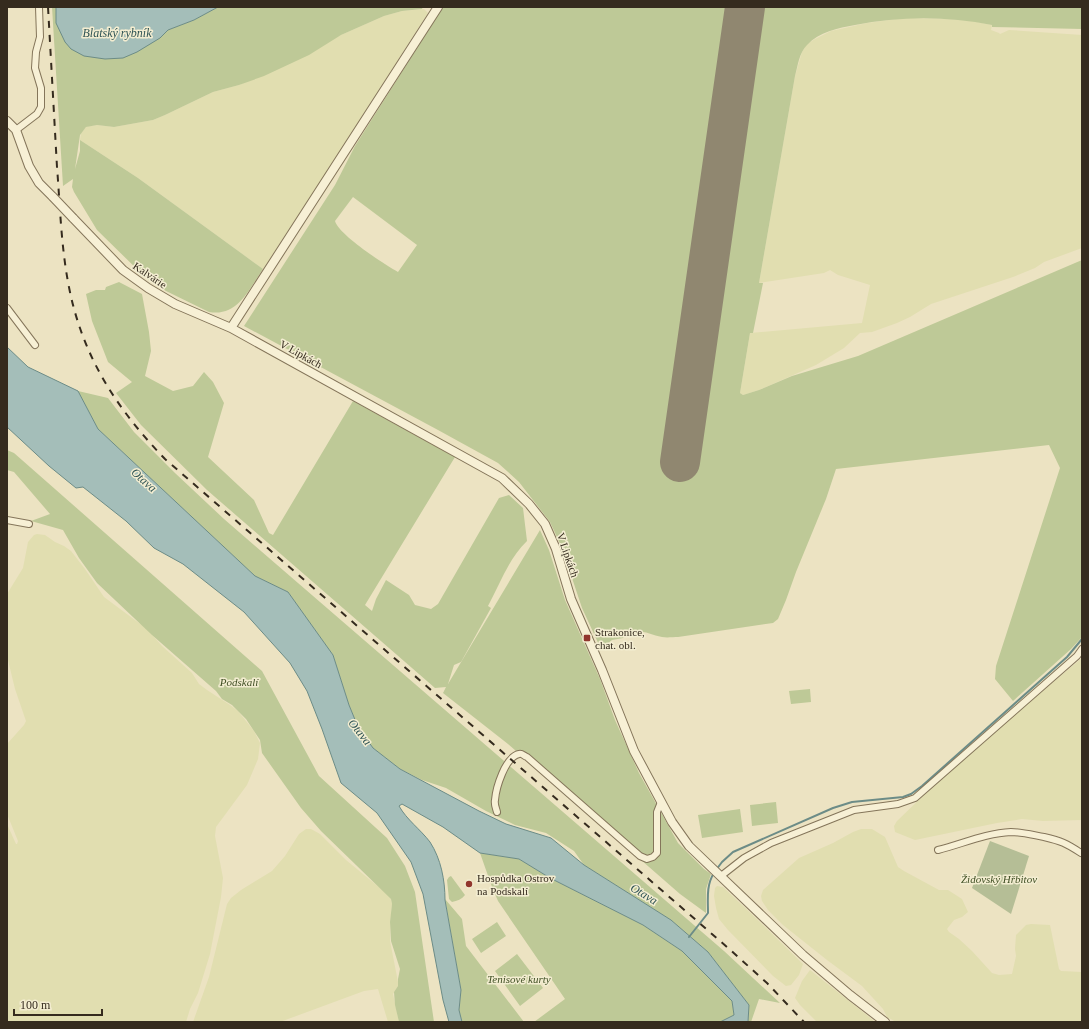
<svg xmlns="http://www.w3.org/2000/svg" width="1089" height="1029" font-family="Georgia,serif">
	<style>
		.farmland { fill: #e1deb0 }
		.green { fill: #bec997; fill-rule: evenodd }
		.cemetery { fill: #b5be96 }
		.water { fill: #a4beb9; stroke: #6c8c87 }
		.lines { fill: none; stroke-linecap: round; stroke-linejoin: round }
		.stream { stroke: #6c8c87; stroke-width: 2 }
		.runway { stroke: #908770; stroke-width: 40 }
		.minor-casing { stroke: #84755a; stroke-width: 8 }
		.tertiary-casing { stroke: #84755a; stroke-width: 10 }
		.minor { stroke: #f7f0d5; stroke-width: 6 }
		.tertiary { stroke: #f7f0d5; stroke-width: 8 }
		.rail { stroke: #352b1e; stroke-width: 2; stroke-dasharray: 7 7; stroke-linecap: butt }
		.tertiary-bridge-casing { stroke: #84755a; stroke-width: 10; stroke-linecap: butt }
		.tertiary-bridge { stroke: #f7f0d5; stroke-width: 8 }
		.poi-dot { fill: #91362d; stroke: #f3edd1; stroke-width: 1.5 }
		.labels { text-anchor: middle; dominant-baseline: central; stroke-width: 3; stroke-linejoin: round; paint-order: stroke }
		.street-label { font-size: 11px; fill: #352b1e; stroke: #f3edd1 }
		.poi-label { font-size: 11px; fill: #352b1e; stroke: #f3edd1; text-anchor: start }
		.park-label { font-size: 11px; font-style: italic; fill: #415025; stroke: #f3edd1 }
		.water-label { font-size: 12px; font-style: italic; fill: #2e5354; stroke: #f3edd1 }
	</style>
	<rect width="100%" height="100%" fill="#ece3c2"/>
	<path class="farmland" d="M424,9L428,13L320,182L263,269L138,178L80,140L81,133L86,127L89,126L97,125L114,127L153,120L165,115L213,92L239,85L341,35L384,16L402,11Z
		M904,18L950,19L972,21L992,25L991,30L999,33L1000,34L1009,30L1082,35V248L1044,262L1035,268L1013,277L931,304L910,317L897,323L872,332L860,333L844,348L816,365L759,390L743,395L740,393L750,333L862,323L870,285L838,275L830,270L824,273L759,283L795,76L802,52L807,44L815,39L831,31L867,23Z
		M37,534L45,535L55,542L64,546L71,551L85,569L104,597L147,629L162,646L192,673L199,684L207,690L230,705L238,711L254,731L260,743L258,759L247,785L216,827L215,836L223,878L221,897L210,954L198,993L190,1009L186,1022H7V824L16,844H17L18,841L7,814V744L24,725L26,721L15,689L7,656V594L23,568L28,542L34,535Z
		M1082,658V820L1043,821L1022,819L997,823L915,840L895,832L894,826L897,821L925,794L997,729Z
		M306,829H311L320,834L346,860L386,893L391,899L392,904L390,925V941L398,982V986L393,994L399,1022H388L378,989L364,991L280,1022H193L209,977L227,904L231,898L241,890L272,871L285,856L299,834Z
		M861,829H872L885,837L898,867L904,871L939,890H948L962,899L968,912L962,917L954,920L947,929L949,932L959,939L972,951L992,973L999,975L1012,974L1016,956L1015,949L1016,935L1026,925L1031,924L1050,925L1059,969L1061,971L1082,972V1022H896L887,1017L883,1009L862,986L827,960L783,925L768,910L762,901L761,896L763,890L799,858L833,843L853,832Z
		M717,886L723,887L759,921L803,964L799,975L791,985L786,986L773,976L728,930L719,919L716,908L714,896L715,888Z
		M810,970L868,1016L875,1022H817L800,1005L795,998L802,981Z"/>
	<path class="green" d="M52,7H56V23L160,38L168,30L194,20L218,7H423L422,9L402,11L384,16L341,35L309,55L264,76L239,85L213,92L165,115L153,120L114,127L97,125L86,127L80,135L75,169L80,151V140L138,178L263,269C249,289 238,317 209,312L166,291L145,277L97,230L74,192L72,187L73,179L63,186Z
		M443,7H1082V29L992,27V25C947,16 900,16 855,25C838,28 819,32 807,45C799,53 798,65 795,76L759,283H763L753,333H750L740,393L743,395L759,390L792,376L858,356L1082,260V637L1071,649L1013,701L995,679L996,666L1060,468L1049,445L836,469L826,499L796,572L786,600L778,619L773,623L678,637C673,637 667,638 662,637C648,634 634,625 623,638L612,640L603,647H600L582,608L562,548L550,522L519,482L498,463L438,430L244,326L335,185L355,146ZM353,197L417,245L398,272C384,264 339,235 335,221Z
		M119,282L142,294L149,332L151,351L145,376L173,391L193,386L204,372L213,382L224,403L208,457L254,500L269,533L273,535L353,401L455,457L365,605L372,611L376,599L386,580L409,595L415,605L431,609L438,604L499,498L509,495L523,508L527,541C509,558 500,584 488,606L491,608L461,662L454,665L448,684L540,530L549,550L565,600L600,679L615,720L639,773L678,843L704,869L711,874L706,889V913L680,894L508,744L443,693L446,687L435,688L207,490L141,425L116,393L132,382L108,362L92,321L86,294L96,290H105L106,287Z
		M78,391L108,398L134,432L175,473L224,519L724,951L780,1003L759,999L751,1022H748L749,1005L708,952L671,920L584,865L574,851L546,833L515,825L486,811L446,788L422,780L400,769L373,748L358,727L349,705L333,655L288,592L255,576L98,429Z
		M7,450L14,453L262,671L319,776L387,838L405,866L415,892L434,1022H399L395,1005L394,992L398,986V979L400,969L391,941L390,922L392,904L391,899L321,831L301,808L262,753L260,740L246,719L232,705L222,699L216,691L152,635L97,583L79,558L63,530L31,521L50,514L14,472L7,470Z
		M810,689L811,702L791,704L789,691Z
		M776,802L778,823L752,826L750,805Z
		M740,809L743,832L702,838L698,815Z
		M480,853L519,859L550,878L643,925L682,951L732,1001L734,1015L720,1022H534L565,999L498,901L492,887Z
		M451,876L465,895C462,899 457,901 452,902L449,899L447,880L449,877Z
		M445,899L462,919L466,946L524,1022H462L459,1010L461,990Z
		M497,922L506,936L481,953L472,939Z
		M517,954L543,988L520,1006L495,971Z"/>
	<path class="cemetery" d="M990,841L1029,856L1011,914L972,888Z"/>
	<path class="water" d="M56,7H218L194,20L168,30L160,38L137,52L123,58L105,59L84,56L71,49L65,42L56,23Z
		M7,347L28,367L78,391L98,429L255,576L288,592L333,655L349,705L358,727L373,748L400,769L479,811L506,824L551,838L584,865L671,920L708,952L749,1005L748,1022H720L734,1015L732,1001L682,951L643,925L550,878L519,859L480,853L443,827L402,804L399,806C407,820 420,829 430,842C441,859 445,880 445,900L461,990L459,1010L462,1022H449L443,1000L423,894L411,862L377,813L341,783L322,729L307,691L290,663L244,612L183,564L154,548L126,521L83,487L76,488L49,466L7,427Z"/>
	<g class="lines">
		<path class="stream" d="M716,870L722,862L733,852L833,808L852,802L903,797L911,794L922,786L1067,657L1082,639
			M689,937L708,913C708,900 706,885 714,873"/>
		<path class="runway" d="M680,462L745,7"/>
		<defs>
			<path id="minor" d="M16,130L37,114L41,107V88L35,68L36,52L40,37L39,7
				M7,308L35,345
				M7,520L29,524
				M497,812C496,808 494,804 495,800C496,788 505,757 519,754C522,753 524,756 527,757L640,856L647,859L653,857L657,853V812L661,802
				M938,850C962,844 986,833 1011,832C1022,832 1033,835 1044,837C1061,841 1066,843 1081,853
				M721,876L744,858L771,843L854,810L898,804L915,798L1077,656L1082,649"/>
			<path id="tertiary" d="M7,121L16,130L29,166L39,183L53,197
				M73,218L123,270L148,288L175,304L231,328L502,478L529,504L545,524L556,549L571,599L602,670L634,751L672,822L689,846L803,955L850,995L885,1022
				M231,328L438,7"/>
		</defs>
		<use href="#minor" class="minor-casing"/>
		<use href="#tertiary" class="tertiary-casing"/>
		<use href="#minor" class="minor"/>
		<use href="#tertiary" class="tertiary"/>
		<path class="rail" d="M48,7C51,60 54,114 57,167C60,205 61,244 68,282C81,354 115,407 165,459L727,947L767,983L804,1022"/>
		<defs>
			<path id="tertiary-bridge" d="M53,197L73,218"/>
		</defs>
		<use href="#tertiary-bridge" class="tertiary-bridge-casing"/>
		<use href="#tertiary-bridge" class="tertiary-bridge"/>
	</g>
	<g class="poi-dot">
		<rect x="583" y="634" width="8" height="8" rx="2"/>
		<circle cx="469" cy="884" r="4"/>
	</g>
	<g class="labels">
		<g class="street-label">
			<text transform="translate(150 275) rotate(34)">Kalvárie</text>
			<text transform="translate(301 354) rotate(29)">V Lipkách</text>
			<text transform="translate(568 555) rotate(71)">V Lipkách</text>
		</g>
		<g class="poi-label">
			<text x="595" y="632">Strakonice,<tspan x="595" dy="13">chat. obl.</tspan></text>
			<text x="477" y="878">Hospůdka Ostrov<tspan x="477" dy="13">na Podskalí</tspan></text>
		</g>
		<g class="park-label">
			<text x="239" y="682">Podskalí</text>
			<text x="999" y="879">Židovský Hřbitov</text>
			<text x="519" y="979">Tenisové kurty</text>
		</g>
		<g class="water-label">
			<text x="117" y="33">Blatský rybník</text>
			<text transform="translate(144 480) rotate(42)">Otava</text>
			<text transform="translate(360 732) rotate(52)">Otava</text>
			<text transform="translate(644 894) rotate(31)">Otava</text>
		</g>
	</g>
	<rect width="1089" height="1029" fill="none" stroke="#352b1e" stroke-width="16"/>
	<path d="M14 1009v6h88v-6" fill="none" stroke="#352b1e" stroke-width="2"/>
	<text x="20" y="1009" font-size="12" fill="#352b1e" stroke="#f3edd1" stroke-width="3" paint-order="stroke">100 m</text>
</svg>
